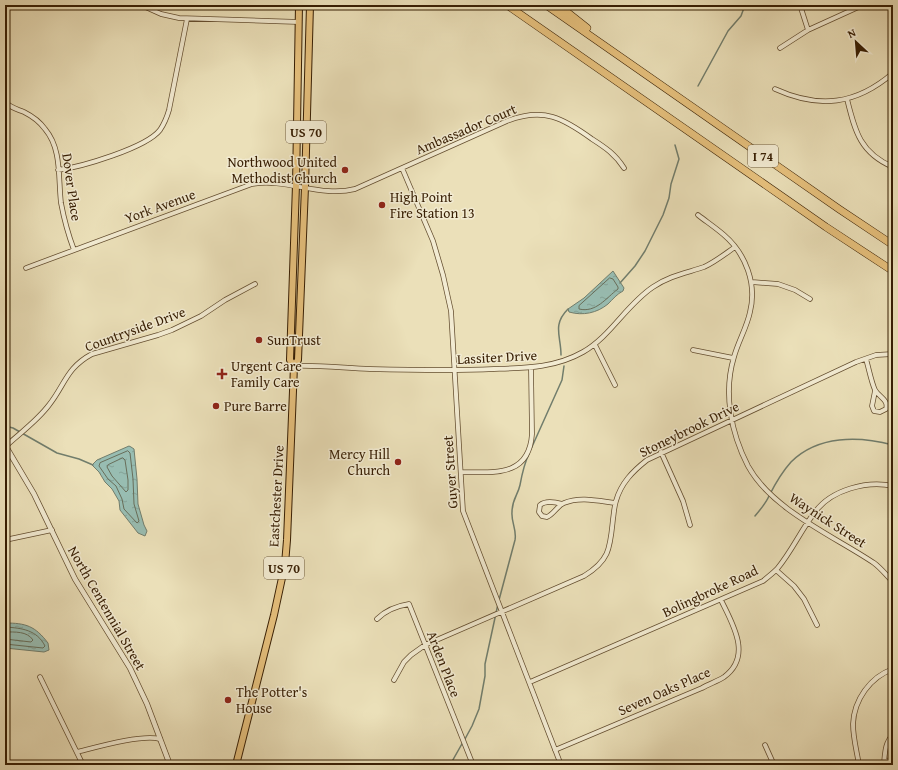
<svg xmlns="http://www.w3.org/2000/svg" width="898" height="770" font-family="'Gentium Book Plus',serif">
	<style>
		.water { fill: url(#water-ripples); stroke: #717d6c }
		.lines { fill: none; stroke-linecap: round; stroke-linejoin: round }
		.shore { stroke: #686e5a; stroke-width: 1 }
		.stream { stroke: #717d6c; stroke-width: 1.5 }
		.minor-casing { stroke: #644e30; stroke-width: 5.5 }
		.tertiary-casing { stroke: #644e30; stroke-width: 6 }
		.primary-casing { stroke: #371e03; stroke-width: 8 }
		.motorway-casing { stroke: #371e03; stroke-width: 8 }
		.minor { stroke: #f2ebd2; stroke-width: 4 }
		.tertiary { stroke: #f2ebd2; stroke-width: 4.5 }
		.primary { stroke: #e6c07c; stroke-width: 6 }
		.motorway { stroke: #e6c07c; stroke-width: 7 }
		.poi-dot { fill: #8f2418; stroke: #f2ebd2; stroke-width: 1.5 }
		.labels { text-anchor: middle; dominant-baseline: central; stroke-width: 3; stroke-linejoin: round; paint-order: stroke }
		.shield { fill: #f2ebd2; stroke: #6f5c41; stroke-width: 1 }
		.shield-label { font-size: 13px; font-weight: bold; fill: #371e03 }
		.street-label { font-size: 14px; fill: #371e03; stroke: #f2ebd2 }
		.poi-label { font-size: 14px; fill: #371e03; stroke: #f2ebd2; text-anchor: start }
	</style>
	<defs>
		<pattern id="water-ripples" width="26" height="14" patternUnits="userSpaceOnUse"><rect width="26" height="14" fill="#98bdb2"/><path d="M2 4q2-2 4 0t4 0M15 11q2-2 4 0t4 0" fill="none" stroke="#84a297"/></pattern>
	</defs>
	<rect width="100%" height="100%" fill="#ebe0b9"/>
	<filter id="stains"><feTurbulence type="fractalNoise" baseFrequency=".005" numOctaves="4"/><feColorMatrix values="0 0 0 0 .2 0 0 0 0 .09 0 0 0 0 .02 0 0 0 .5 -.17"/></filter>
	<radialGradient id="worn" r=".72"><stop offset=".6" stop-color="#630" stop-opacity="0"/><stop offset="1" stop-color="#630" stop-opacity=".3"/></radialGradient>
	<path class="water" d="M613,271L624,288L623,291C617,294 613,299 608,304C597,313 583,316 569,312L568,309L584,298Z
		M129,446L131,447L134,449L137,479L138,504L144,525L147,531L145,536L138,533L120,510L119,501L112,489L105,482L99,472L92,465L97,460Z
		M5,623C26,623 35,626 48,643L49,650L44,652L5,648Z"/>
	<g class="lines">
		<path class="shore" d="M610,278L613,279L618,287V289C606,298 596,313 579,309V306Z
			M128,451L130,453L133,479L134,504L139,521L137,523L124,509L122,499L116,486L108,479L99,466L100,463Z
			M123,458L125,460L128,480V490L126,492L112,476L107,467L108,465Z
			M5,627C22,628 37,630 45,646L43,648L5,644
			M5,632C15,632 27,631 33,640L31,642L5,639"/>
		<path class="stream" d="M698,86L728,31L741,16L745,5
			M620,283L635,266L645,251L663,215L669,198L671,184L679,159L675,145
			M561,355C561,336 552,325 568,309
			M5,426L13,428L57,453L79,459L93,465
			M531,449L562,380L564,366
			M755,516C760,510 766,503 769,496C775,484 782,472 791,462C818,435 859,436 893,445
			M499,600L515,540C517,530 511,522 512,512C512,499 518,495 520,485C522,474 524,464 529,454
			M465,739L472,726L479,709L485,676V664L498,604
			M450,765L463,742"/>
		<defs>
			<path id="minor" d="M141,5L161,14L179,18L299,22
				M800,5L808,30
				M780,48L808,30L863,5
				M775,89C819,109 856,105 893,73
				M847,99C855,131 860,153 893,167
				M5,102C11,108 17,109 24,112C32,116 40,122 45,129C62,149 58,178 61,203C64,219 68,234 74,250
				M402,168L433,241L443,275L451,311L463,511L561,765
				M58,170C81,167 146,148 160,130C164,124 167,117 169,110L187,19
				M698,215C707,222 716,228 724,235C746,254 757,284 750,312C747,327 738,342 734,357C723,393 731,433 748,466C772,510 834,536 874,563C881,568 887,576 893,582
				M26,268L252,184C287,178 321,198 355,189L507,121C544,107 563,118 592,139C606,148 615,154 624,168
				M752,282L778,284L795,290L810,299
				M595,345L615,385
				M693,350L733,358
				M866,359C869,369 871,381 875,390C879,397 889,400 886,409L880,412L874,411L872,406L875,391
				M294,366C319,365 344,368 370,369C411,370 453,371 494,369C525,368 555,368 583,352C611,336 626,305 653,287C669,276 686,273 704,267C715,262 725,254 735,247
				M6,446C20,433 37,421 49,405C65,385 66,368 92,354L158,335L172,330L201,316L225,300L255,284
				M661,452L683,501L690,525
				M461,472C493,472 529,478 532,434L531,368
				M562,504C555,502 546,500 540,505L539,512L542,516L547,517C554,514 557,506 564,503C580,496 599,501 615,503
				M5,540L52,530
				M776,570L794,586L804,599L817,625
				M377,619C386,610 396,606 409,604L473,765
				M40,677L83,765
				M394,680L404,662L411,655L425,645L584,576C610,560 610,548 613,519C614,513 614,507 616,501C621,483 633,471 647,460L856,362L876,355L893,354
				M530,682L763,581C768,577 773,573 777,569C792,551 801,530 815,512C831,490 867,480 893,486
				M765,745L774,765
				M555,750L702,688C709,684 718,681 724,677C753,656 732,623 721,600
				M77,752C97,747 142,734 160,739
				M725,763L726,765
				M884,763C885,753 885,742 893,735
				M859,765C857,752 853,738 853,724C854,700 870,677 893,669
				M875,765L884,763L893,758"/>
			<path id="tertiary" d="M5,445L34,494L75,579L130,668L147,704L170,765"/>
			<path id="primary" d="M294,366L298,360L305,187L310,5
				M236,765L274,615L285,564L287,540L294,366L290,360L296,185L299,5"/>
			<path id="motorway" d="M507,5L826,227L893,271
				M546,5L839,209L893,245
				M558,5L587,28"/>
		</defs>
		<use href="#minor" class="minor-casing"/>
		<use href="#tertiary" class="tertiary-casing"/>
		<use href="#primary" class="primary-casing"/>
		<use href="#motorway" class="motorway-casing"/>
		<use href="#minor" class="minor"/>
		<use href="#tertiary" class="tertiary"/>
		<use href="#primary" class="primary"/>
		<use href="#motorway" class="motorway"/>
	</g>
	<g class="poi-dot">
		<circle cx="345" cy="170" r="4"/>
		<circle cx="382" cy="205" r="4"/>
		<circle cx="259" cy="340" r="4"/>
		<path d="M220 368h4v4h4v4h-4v4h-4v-4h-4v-4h4z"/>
		<circle cx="216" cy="406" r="4"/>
		<circle cx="398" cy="462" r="4"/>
		<circle cx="228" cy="700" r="4"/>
	</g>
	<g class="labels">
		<g class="shield">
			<rect x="286" y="121" width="40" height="22" rx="3"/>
			<rect x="748" y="145" width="30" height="22" rx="3"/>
			<rect x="264" y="557" width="40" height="22" rx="3"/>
		</g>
		<g class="shield-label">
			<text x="306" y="132">US 70</text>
			<text x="763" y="156">I 74</text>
			<text x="284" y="568">US 70</text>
		</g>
		<g class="street-label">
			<text transform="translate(466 129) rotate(-23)">Ambassador Court</text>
			<text transform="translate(72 187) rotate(82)">Dover Place</text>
			<text transform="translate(160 206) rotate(-20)">York Avenue</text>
			<text transform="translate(135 329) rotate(-20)">Countryside Drive</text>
			<text transform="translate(497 357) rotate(-3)">Lassiter Drive</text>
			<text transform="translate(689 429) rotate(-26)">Stoneybrook Drive</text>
			<text transform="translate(450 472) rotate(-94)">Guyer Street</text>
			<text transform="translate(276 496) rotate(-87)">Eastchester Drive</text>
			<text transform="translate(828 520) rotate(33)">Waynick Street</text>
			<text transform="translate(710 591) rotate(-25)">Bolingbroke Road</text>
			<text transform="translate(107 608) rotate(60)">North Centennial Street</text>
			<text transform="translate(444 664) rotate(69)">Arden Place</text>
			<text transform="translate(664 691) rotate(-24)">Seven Oaks Place</text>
		</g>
		<g class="poi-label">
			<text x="337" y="162" text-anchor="end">Northwood United<tspan x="337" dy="16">Methodist Church</tspan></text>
			<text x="390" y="197">High Point<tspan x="390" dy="16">Fire Station 13</tspan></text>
			<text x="267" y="340">SunTrust</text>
			<text x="231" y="366">Urgent Care<tspan x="231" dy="16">Family Care</tspan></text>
			<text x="224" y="406">Pure Barre</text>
			<text x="390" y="454" text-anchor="end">Mercy Hill<tspan x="390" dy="16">Church</tspan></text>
			<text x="236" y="692">The Potter's<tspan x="236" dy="16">House</tspan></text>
		</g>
	</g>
	<rect width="898" height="770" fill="none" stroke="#ebe0b9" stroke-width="20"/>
	<rect x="6" y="6" width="886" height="758" fill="none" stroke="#371e03" stroke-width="2"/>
	<rect x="10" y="10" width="878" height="750" fill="none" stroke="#371e03"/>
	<g transform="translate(856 42) rotate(334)" stroke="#f2ebd2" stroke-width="3" paint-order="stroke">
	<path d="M0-3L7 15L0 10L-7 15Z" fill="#371e03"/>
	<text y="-6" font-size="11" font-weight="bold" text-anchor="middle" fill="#371e03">N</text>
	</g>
	<rect width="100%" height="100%" filter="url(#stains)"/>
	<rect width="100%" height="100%" fill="url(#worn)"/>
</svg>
